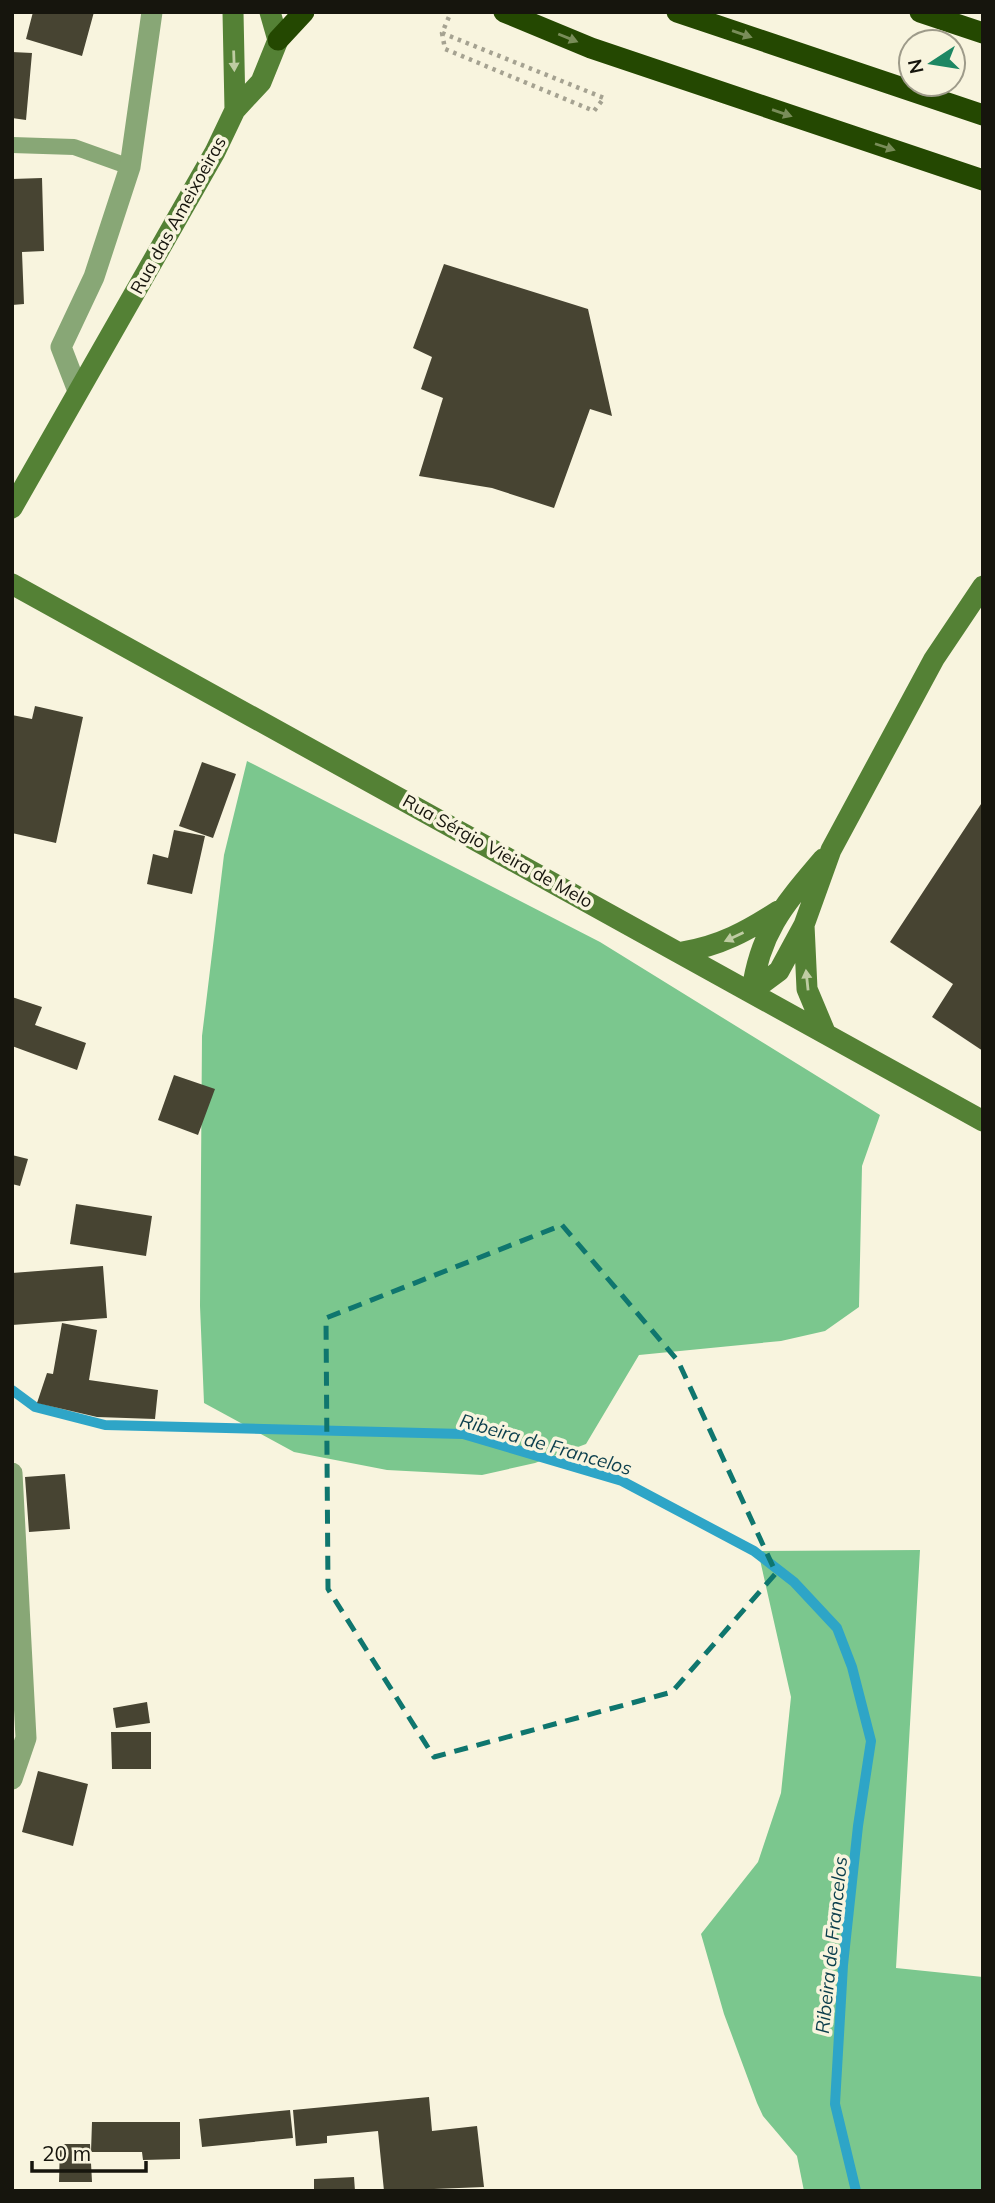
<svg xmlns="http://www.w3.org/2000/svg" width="995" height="2203" font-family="Mulish,sans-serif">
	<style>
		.forest { fill: #7bc78e }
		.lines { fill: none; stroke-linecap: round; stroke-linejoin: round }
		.stream { stroke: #2ea5c7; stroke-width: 10 }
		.building { fill: #474432 }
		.path { stroke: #a5a291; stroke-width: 4.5; stroke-dasharray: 3.5 5; stroke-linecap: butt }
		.lane { stroke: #88a776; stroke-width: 16 }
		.street { stroke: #88a776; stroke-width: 21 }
		.secondary { stroke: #548135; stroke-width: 21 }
		.highway { stroke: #244801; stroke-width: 21 }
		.oneway { fill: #798d59 }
		.oneway2 { fill: #bfcca3 }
		.marked { fill: none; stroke: #0f766e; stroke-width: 5; stroke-dasharray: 14 9; stroke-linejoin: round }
		.labels { text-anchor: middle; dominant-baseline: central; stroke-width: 7; stroke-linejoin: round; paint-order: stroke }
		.street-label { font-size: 18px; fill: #16150d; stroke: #f8f4de }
		.water-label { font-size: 19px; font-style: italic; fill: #0b3e4c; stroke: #f8f4de }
	</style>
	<rect width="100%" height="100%" fill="#f8f4de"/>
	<path class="forest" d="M247,761L600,942L880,1115L862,1166L859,1307L825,1331L781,1341L639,1355L586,1444L535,1463L482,1475L387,1470L294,1452L204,1403L200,1306L202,1036L224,855Z
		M920,1550L896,1968L983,1977V2191H804L797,2156L763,2116L757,2103L724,2014L701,1934L758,1862L781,1793L791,1697L758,1551Z"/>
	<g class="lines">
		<path class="stream" d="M12,1390L35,1407L105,1425L463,1434L622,1481L754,1551L794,1582L837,1628L852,1667L871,1741L858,1826L843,1965L835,2104L856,2191"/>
	</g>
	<path class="building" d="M33,12H94L82,56L26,39Z
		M12,52L32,53L26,120L12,118Z
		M42,178L44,251L22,252L24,304L12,305V179Z
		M444,264L588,309L612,416L590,409L554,508L492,488L419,476L443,398L421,389L432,357L413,348Z
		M35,706L83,717L56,843L12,833V715L32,719Z
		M202,762L236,774L213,838L179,826Z
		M983,801V1051L932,1017L953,984L890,942Z
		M174,830L205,836L192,894L147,884L153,854L168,858Z
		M12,997L42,1007L35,1025L86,1043L77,1070L12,1046Z
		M174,1075L215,1089L198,1135L158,1120Z
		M12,1155L28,1159L20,1186L12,1184Z
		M76,1204L152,1216L146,1256L70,1244Z
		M103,1266L107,1318L12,1325V1273Z
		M62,1323L97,1330L89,1380L158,1390L155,1419L97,1417L37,1403L47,1373L53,1374Z
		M65,1474L70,1529L29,1532L25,1477Z
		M147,1702L150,1723L116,1728L113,1708Z
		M111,1732H151V1769H112Z
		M38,1771L88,1784L73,1846L22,1832Z
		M429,2097L432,2131L477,2126L484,2187L384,2191L378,2131L327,2136V2143L296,2146L293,2110Z
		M290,2110L293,2138L202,2147L199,2119Z
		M92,2122H180V2159L143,2160L142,2152H91Z
		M60,2144H90L92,2182H59Z
		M354,2177L355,2191H314V2179Z"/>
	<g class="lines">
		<path class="path" d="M442,33L604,98L594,111L445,49L442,33L451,12"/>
		<path class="lane" d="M12,145L74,147L130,167"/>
		<path class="street" d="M78,391L61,347L94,277L130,167L152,12
			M12,1473L26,1738L12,1779"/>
		<path class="secondary" d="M233,12L235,110
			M12,508L215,152L235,110L261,82L278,40L270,12
			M12,584L983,1121
			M804,925L807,989L825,1032
			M682,952C720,946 747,931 778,911
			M752,991L779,971L804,925L831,850L934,659L983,586
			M752,991C760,931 785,904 823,859"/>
		<path class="highway" d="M504,12L591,48L983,180
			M677,12L983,115
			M920,12L983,33
			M278,40L304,12"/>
	</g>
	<defs><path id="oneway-solid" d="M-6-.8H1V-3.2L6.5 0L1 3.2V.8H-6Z" transform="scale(1.75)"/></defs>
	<g class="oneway">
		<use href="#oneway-solid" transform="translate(742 34) rotate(19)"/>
		<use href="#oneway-solid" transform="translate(568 38) rotate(22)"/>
		<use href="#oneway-solid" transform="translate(782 113) rotate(19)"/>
		<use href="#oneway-solid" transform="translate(885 147) rotate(18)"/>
	</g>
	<g class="oneway2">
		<use href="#oneway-solid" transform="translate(234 61) rotate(88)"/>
		<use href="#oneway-solid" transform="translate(734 937) rotate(155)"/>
		<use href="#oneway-solid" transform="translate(807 980) rotate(-96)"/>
	</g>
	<path class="marked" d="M562,1225L678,1361L776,1573L672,1692L434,1757L328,1589L326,1318Z"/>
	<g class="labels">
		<g class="street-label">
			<text transform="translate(178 215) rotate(-61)">Rua das Ameixoeiras</text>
			<text transform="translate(498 851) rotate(29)">Rua Sérgio Vieira de Melo</text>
		</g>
		<g class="water-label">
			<text transform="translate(546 1444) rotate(16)">Ribeira de Francelos</text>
			<text transform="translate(831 1945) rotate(-84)">Ribeira de Francelos</text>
		</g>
	</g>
	<rect width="995" height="2203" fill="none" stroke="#16150d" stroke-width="28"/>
	<g transform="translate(932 63) rotate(258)"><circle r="33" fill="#f8f4de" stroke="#9e9b8a" stroke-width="2"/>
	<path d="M0-5L12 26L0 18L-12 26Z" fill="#1d8763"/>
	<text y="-10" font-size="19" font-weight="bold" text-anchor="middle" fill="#16150d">N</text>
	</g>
	<path d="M32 2161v10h114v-10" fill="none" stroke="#16150d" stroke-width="3.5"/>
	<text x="42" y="2161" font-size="21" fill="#16150d" stroke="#f8f4de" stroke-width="5" paint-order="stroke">20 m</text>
</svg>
